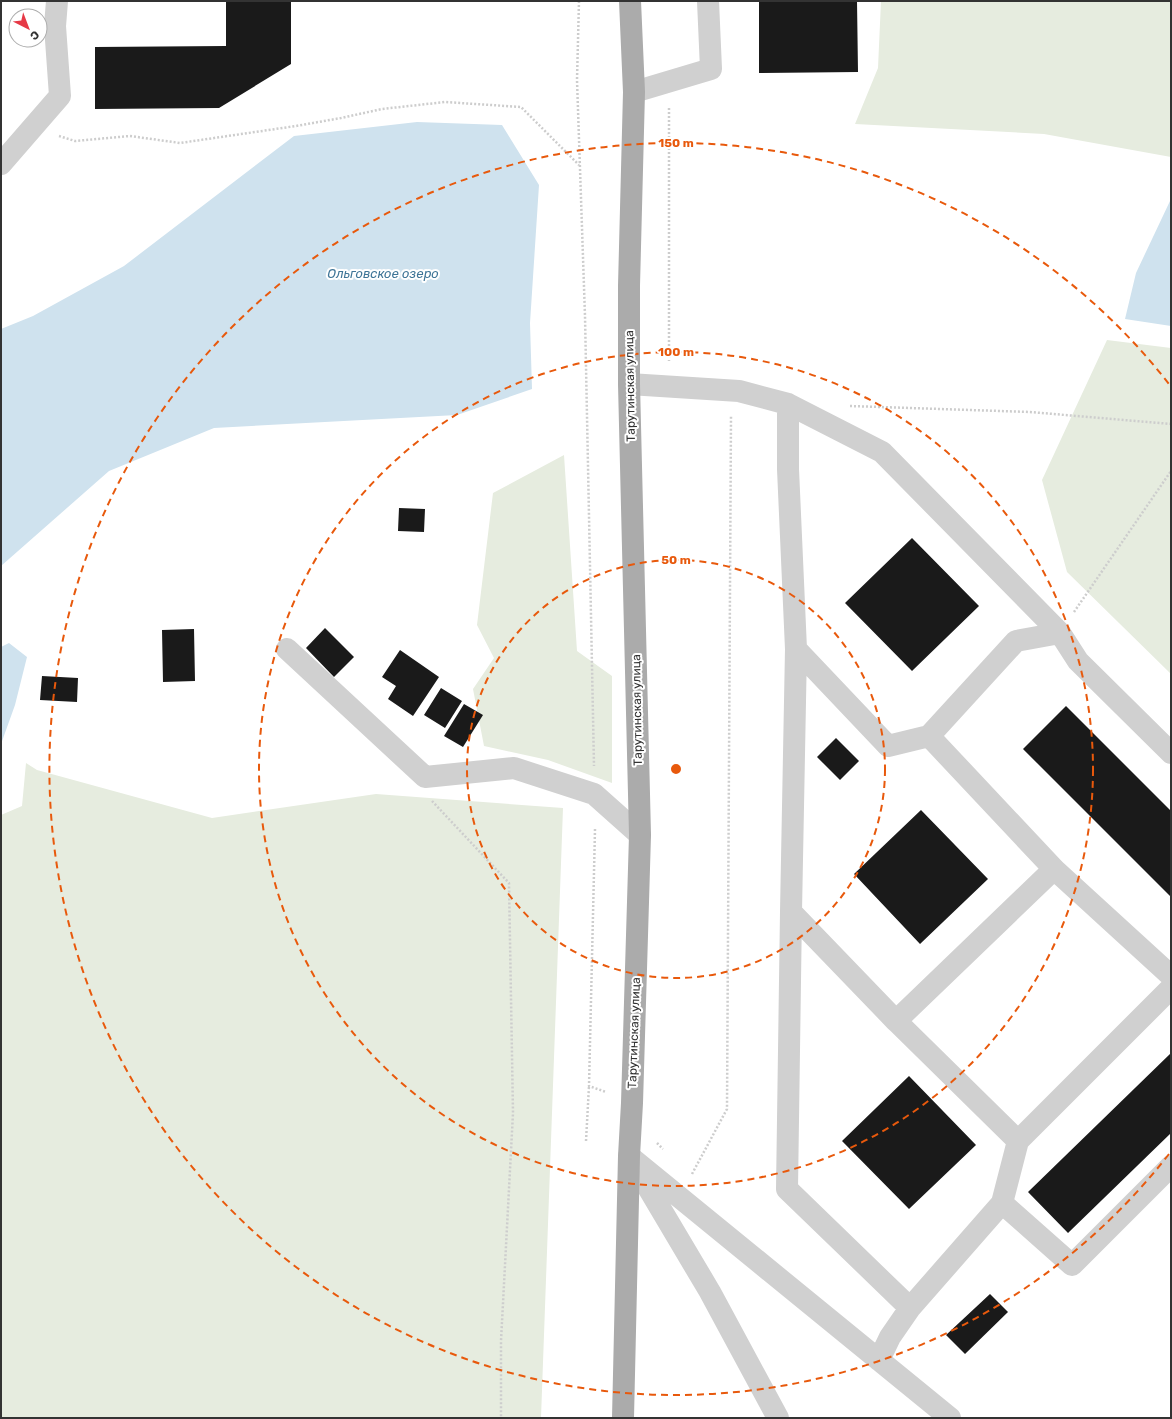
<svg xmlns="http://www.w3.org/2000/svg" width="1172" height="1419" font-family="Rubik,sans-serif">
	<style>
		.green { fill: #e6ecdf }
		.water { fill: #cfe2ee }
		.building { fill: #1a1a1a }
		.lines { fill: none; stroke-linecap: round; stroke-linejoin: round }
		.path { stroke: #cdcdcd; stroke-width: 2.5; stroke-dasharray: 2 2; stroke-linecap: butt }
		.minor { stroke: #d0d0d0; stroke-width: 22 }
		.major { stroke: #ababab; stroke-width: 22 }
		.ring { fill: none; stroke: #e8590c; stroke-width: 2; stroke-dasharray: 7 5 }
		.labels { text-anchor: middle; dominant-baseline: central; stroke-width: 4; stroke-linejoin: round; paint-order: stroke }
		.street-label { font-size: 12px; fill: #333; stroke: #fff }
		.water-label { font-size: 13px; font-style: italic; fill: #3f7597; stroke: #fff }
		.centre { fill: #e8590c; stroke: #fff; stroke-width: 2 }
		.ring-label { font-size: 12px; text-anchor: middle; font-weight: bold; fill: #e8590c; stroke: #fff; stroke-width: 4; stroke-linejoin: round; paint-order: stroke }
	</style>
	<rect width="100%" height="100%" fill="#fff"/>
	<path class="green" d="M881,1H1171V157L1044,134L855,124L878,68Z
		M1107,340L1171,348V674L1067,572L1042,480Z
		M564,455L577,651L612,676V783L548,760L484,746L473,689L494,658L477,625L493,493Z
		M26,763L37,770L212,818L376,794L563,808L541,1418H1V815L22,806Z"/>
	<path class="water" d="M417,122L502,125L539,185L530,323L532,389L457,415L214,428L109,471L1,566V329L33,316L124,266L294,136Z
		M1170,201L1171,326L1125,319L1136,273Z
		M9,643L27,657L15,705L1,744V647Z"/>
	<path class="building" d="M226,1H291V64L219,108L95,109V47L226,46Z
		M759,1H857L858,72L759,73Z
		M399,508L425,509L424,532L398,531Z
		M912,538L979,606L912,671L845,603Z
		M325,628L354,657L334,677L306,648Z
		M194,629L195,681L163,682L162,630Z
		M400,650L439,677L413,716L388,699L396,686L382,677Z
		M42,676L78,678L77,702L40,700Z
		M441,688L462,701L445,728L424,715Z
		M464,704L483,715L463,747L444,736Z
		M1066,706L1171,811V897L1023,749Z
		M836,738L859,761L840,780L817,757Z
		M921,810L988,879L920,944L854,874Z
		M1171,1053V1133L1068,1233L1028,1192Z
		M909,1076L976,1145L909,1209L842,1141Z
		M990,1294L1008,1312L965,1354L946,1335Z"/>
	<g class="lines">
		<path class="path" d="M579,1L577,80L585,316L594,766
			M669,108V361
			M59,136L75,141L130,136L180,143L296,126L341,118L382,109L445,102L521,107L579,165
			M850,406L1030,412L1171,424
			M1074,612L1171,471
			M432,801L509,883L513,1113L501,1341V1418
			M595,829L589,1086L606,1092
			M586,1141L589,1086
			M657,1143L663,1149
			M692,1174L727,1109L731,416"/>
		<path class="minor" d="M634,92L711,69L708,1
			M1,164L60,96L55,26L57,1
			M629,384L739,391L788,404L882,452L1060,633L1078,661L1171,753
			M788,404V469L796,649L791,912L896,1021
			M287,649L425,777L514,768L594,794L640,835
			M796,649L888,746L929,736L1016,641L1060,633
			M929,736L1054,869L1171,976
			M1054,869L896,1021L1018,1141L1171,988
			M791,912L787,1189L910,1308L1002,1203
			M1018,1141L1002,1203L1072,1265L1171,1166
			M629,1156L950,1418
			M637,1169L710,1292L778,1418
			M879,1360L890,1337L910,1308"/>
		<path class="major" d="M623,1418L629,1156L632,1103L640,835L629,384V286L634,92L630,1"/>
	</g>
	<g class="ring">
		<circle cx="676" cy="769" r="209"/>
		<circle cx="676" cy="769" r="417"/>
		<path d="M1169 1154A626 626 0 1 1 1169 384"/>
	</g>
	<g class="labels">
		<g class="street-label">
			<text transform="translate(630 386) rotate(-91)">Тарутинская улица</text>
			<text transform="translate(637 710) rotate(-91)">Тарутинская улица</text>
			<text transform="translate(634 1033) rotate(-88)">Тарутинская улица</text>
		</g>
		<g class="water-label">
			<text x="383" y="273">Ольговское озеро</text>
		</g>
	</g>
	<circle cx="676" cy="769" r="6" class="centre"/>
	<g class="ring-label">
		<text x="676" y="147">150 m</text>
		<text x="676" y="356">100 m</text>
		<text x="676" y="564">50 m</text>
	</g>
	<rect width="1172" height="1419" fill="none" stroke="#333333" stroke-width="4"/>
	<g transform="translate(28 28) rotate(138)"><circle r="19" fill="#ffffff" stroke="#adadad"/>
	<path d="M0-3L7 15L0 10L-7 15Z" fill="#e63946"/>
	<text y="-6" font-size="11" font-weight="bold" text-anchor="middle" fill="#333333">С</text>
	</g>
</svg>
